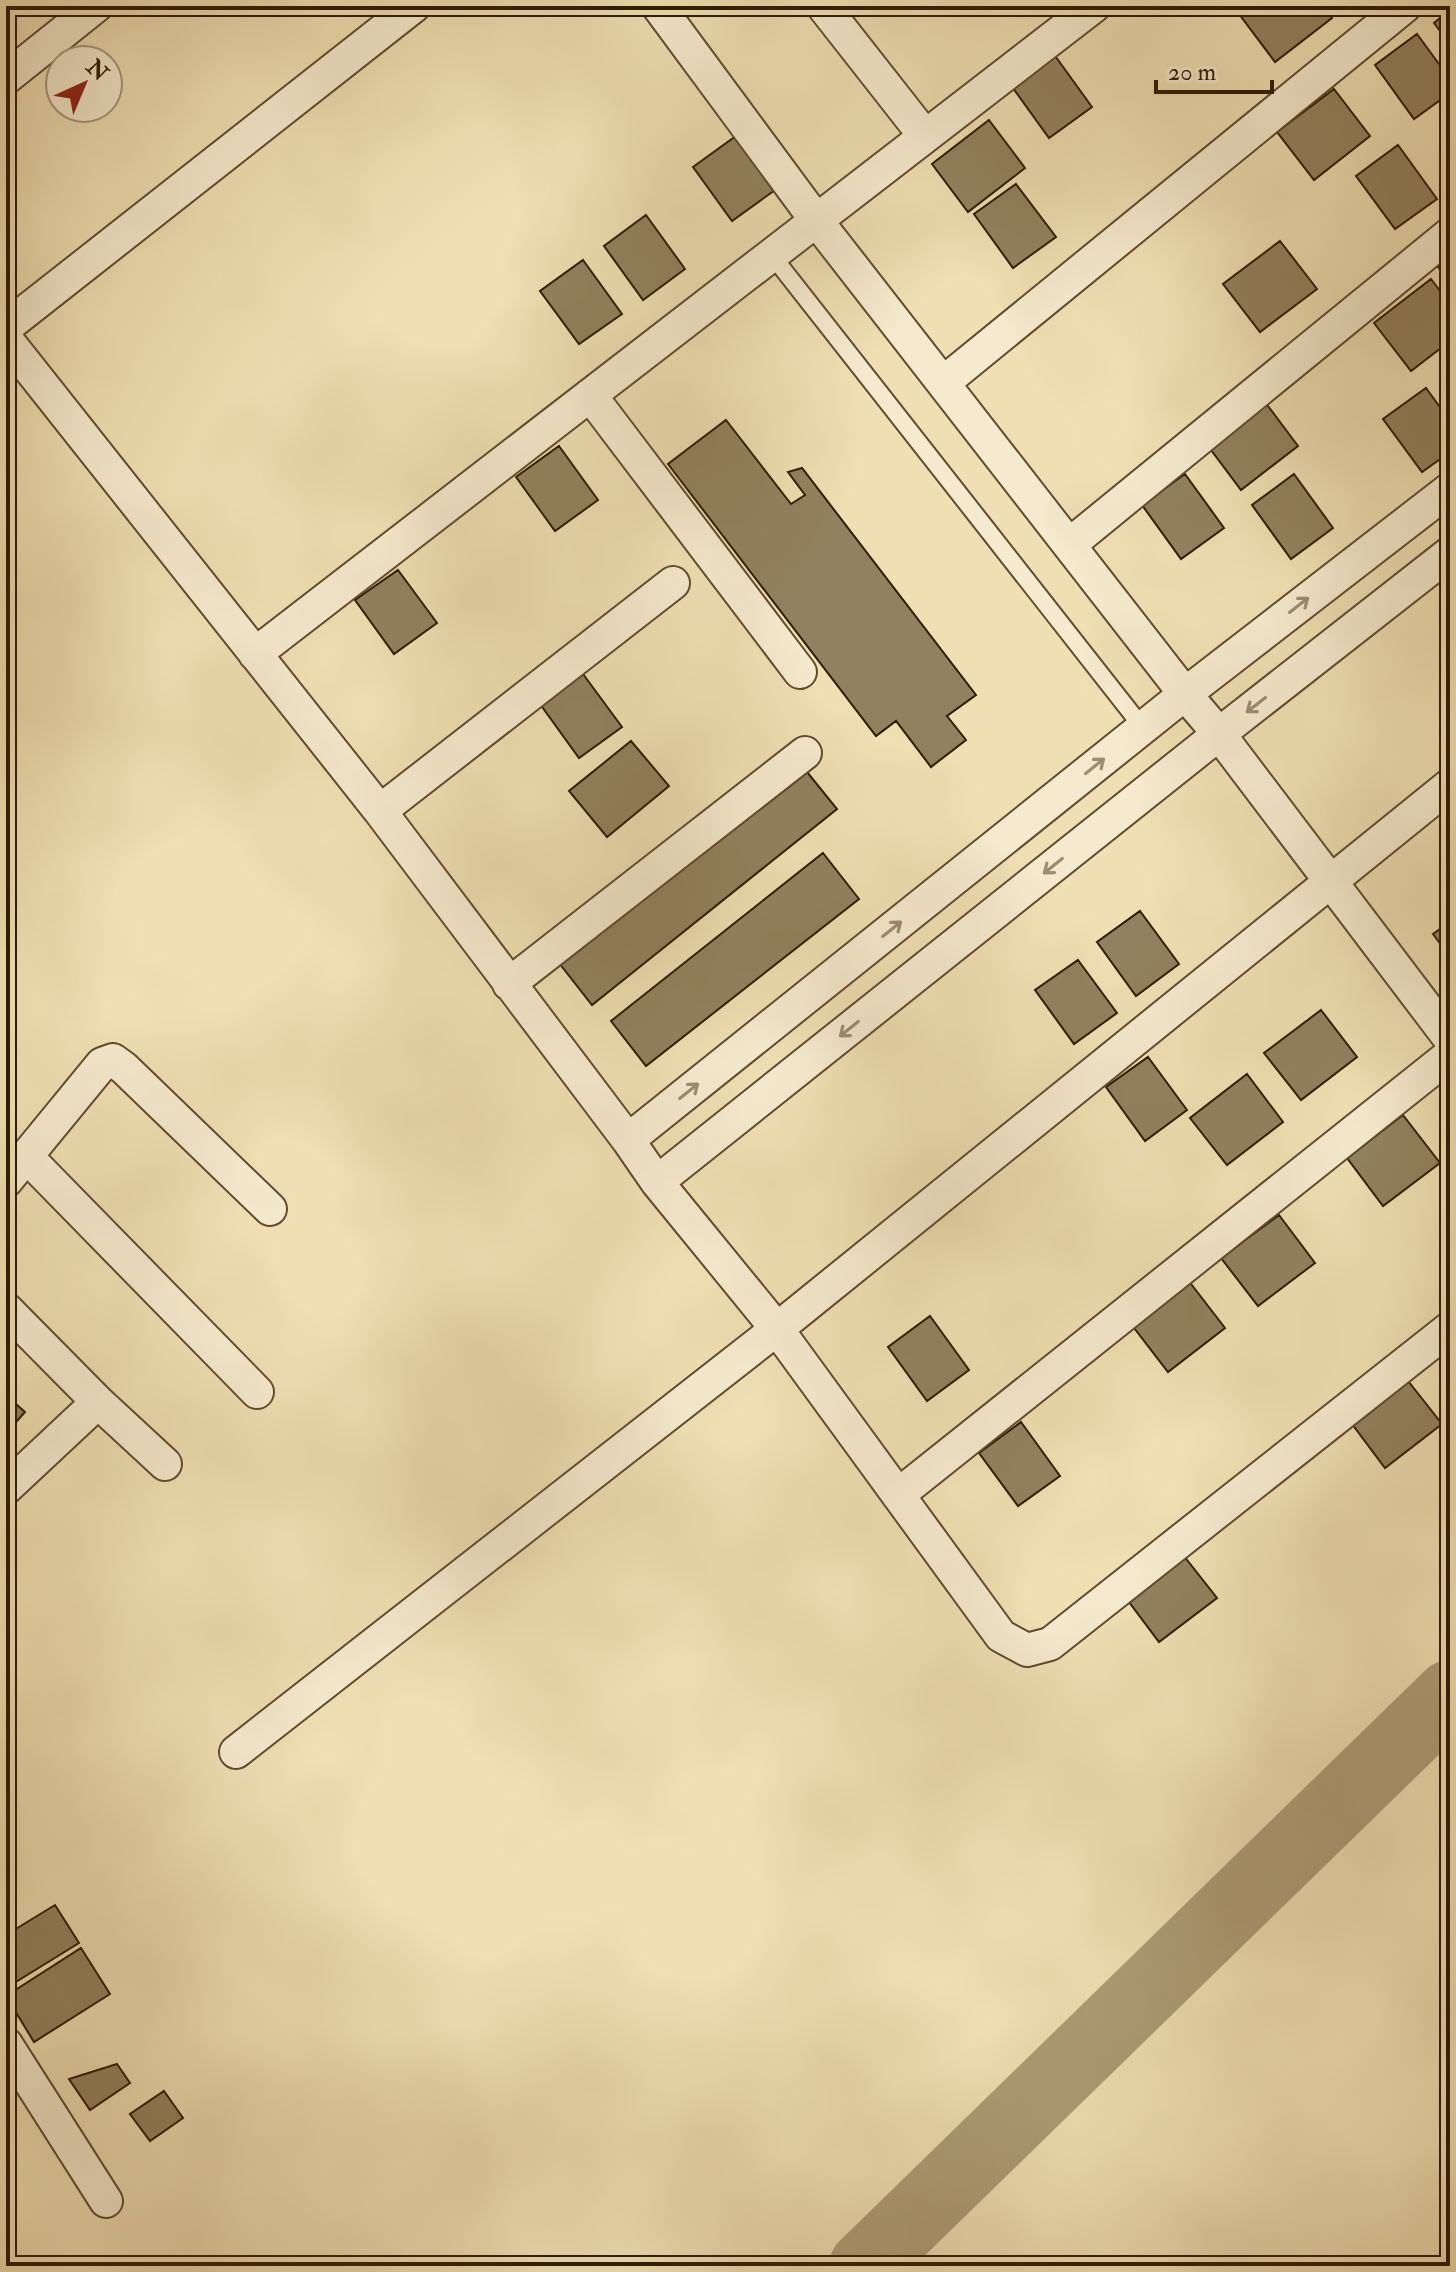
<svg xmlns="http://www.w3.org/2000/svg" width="1456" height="2272" font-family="'IM FELL Double Pica',serif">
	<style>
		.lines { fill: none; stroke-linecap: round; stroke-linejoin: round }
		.river { stroke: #ad9c76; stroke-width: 70 }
		.building { fill: #92815e; stroke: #2e1b02; stroke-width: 2 }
		.service-casing { stroke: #5e4c2e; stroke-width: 20 }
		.minor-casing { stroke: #5e4c2e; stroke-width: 36 }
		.service { stroke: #f5eacd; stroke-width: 16 }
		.minor { stroke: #f5eacd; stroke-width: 32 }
		.oneway { stroke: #9b8d72 }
	</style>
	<rect width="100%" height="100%" fill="#efdfb2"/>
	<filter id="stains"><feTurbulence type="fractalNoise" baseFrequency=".0025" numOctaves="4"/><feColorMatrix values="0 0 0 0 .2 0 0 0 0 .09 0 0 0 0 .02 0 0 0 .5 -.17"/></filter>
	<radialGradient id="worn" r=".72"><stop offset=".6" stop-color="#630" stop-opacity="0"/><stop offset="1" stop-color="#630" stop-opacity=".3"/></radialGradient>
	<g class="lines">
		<path class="river" d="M864,2266L1450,1695"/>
	</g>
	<path class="building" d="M1249,6H1323L1332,18L1275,62L1239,14Z
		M1450,10V44L1434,23Z
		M1417,34L1450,79V93L1414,119L1375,65Z
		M1053,53L1092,107L1049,138L1010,84Z
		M1334,89L1370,136L1314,180L1277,132Z
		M989,120L1025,168L968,212L932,164Z
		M736,136L775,190L732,221L693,167Z
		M1398,145L1437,199L1395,229L1356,176Z
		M1016,184L1056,237L1013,268L974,214Z
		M646,215L685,269L643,300L604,246Z
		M1280,241L1317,289L1260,332L1223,284Z
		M1450,258V282L1438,267Z
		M583,260L622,314L579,344L540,291Z
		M1431,279L1450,304V341L1411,371L1374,323Z
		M1426,388L1450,421V452L1422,472L1383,419Z
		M1262,398L1298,446L1241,490L1205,442Z
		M726,420L791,504L805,495L788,472L802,468L976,695L947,716L966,740L931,767L896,721L876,736L668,464Z
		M559,446L598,500L555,531L516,477Z
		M1185,474L1224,528L1181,559L1142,505Z
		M1294,474L1333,528L1291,559L1252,505Z
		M398,570L437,623L394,654L355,600Z
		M583,674L622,727L579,758L540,704Z
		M631,741L669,786L607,837L569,791Z
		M803,767L837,809L592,1005L559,963Z
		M823,853L859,899L646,1066L611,1021Z
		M1140,911L1179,964L1136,996L1097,942Z
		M1450,922V957L1433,934Z
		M1078,960L1117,1013L1074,1044L1035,990Z
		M1321,1010L1357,1057L1301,1100L1264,1053Z
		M1148,1057L1187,1110L1145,1141L1106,1087Z
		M1247,1074L1283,1122L1227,1165L1190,1118Z
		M1403,1115L1440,1163L1383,1206L1347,1158Z
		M1279,1215L1315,1263L1258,1306L1221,1258Z
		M1188,1280L1225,1328L1168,1372L1131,1324Z
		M930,1316L969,1370L927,1401L888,1347Z
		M1405,1377L1442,1424L1385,1468L1349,1420Z
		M6,1395L25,1412L8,1431L6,1429Z
		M1021,1422L1060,1476L1018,1506L979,1453Z
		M1180,1551L1217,1598L1159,1642L1123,1594Z
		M55,1905L79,1943L6,1988V1935Z
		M81,1948L110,1994L34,2042L6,1996Z
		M117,2064L130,2083L90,2110L69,2079Z
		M164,2091L183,2118L150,2141L130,2114Z"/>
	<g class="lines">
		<defs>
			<path id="service" d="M771,254L1143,728"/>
			<path id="minor" d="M658,6L816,220L1185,694L1219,734L1450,1039
				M823,6L925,136
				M6,78L96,6
				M6,327L414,6
				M6,339L380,811L628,1140L657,1182L777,1329L1001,1636L1027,1650L1050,1644L1450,1328
				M943,383L1405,6
				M590,395L800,672
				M1069,545L1450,234
				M255,654L1094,6
				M380,811L673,583
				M509,984L805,753
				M628,1140L1185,694L1450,489
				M27,1157L257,1392
				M6,1181L102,1064L113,1060L124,1068L270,1209
				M657,1182L1219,734L1450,553
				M6,1309L98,1402L165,1464
				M6,1488L98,1402
				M898,1495L1450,1055
				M236,1752L777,1329L1450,785
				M6,2044L106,2201"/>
		</defs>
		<use href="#service" class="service-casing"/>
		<use href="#minor" class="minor-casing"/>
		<use href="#service" class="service"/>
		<use href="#minor" class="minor"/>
	</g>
	<defs><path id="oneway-shaft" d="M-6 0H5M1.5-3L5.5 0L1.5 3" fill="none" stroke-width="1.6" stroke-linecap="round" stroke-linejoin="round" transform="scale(2)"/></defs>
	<g class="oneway">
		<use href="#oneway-shaft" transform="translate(1299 605) rotate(-38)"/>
		<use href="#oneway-shaft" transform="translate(1256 705) rotate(142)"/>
		<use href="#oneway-shaft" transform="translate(1095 766) rotate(-39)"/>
		<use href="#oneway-shaft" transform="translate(1053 866) rotate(141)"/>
		<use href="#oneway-shaft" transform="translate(892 929) rotate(-39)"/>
		<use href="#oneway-shaft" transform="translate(849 1029) rotate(141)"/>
		<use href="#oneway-shaft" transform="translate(689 1091) rotate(-39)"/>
	</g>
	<rect width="1456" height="2272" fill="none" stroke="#efdfb2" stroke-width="32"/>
	<rect x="8" y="8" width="1440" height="2256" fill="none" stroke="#2e1b02" stroke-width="4"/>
	<rect x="16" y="16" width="1424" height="2240" fill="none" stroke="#2e1b02" stroke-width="2"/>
	<g transform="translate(84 84) rotate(44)"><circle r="38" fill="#f5eacd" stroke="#a5977c" stroke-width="2"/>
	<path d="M0-6L14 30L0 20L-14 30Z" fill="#8f2418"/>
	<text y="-12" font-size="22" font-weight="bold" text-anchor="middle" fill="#2e1b02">N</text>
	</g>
	<path d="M1156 80v12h116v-12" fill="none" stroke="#2e1b02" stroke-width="4"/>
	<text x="1168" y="80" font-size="24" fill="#2e1b02" stroke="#f5eacd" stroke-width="6" paint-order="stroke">20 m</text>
	<rect width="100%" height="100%" filter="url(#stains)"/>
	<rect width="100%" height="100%" fill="url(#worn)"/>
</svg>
